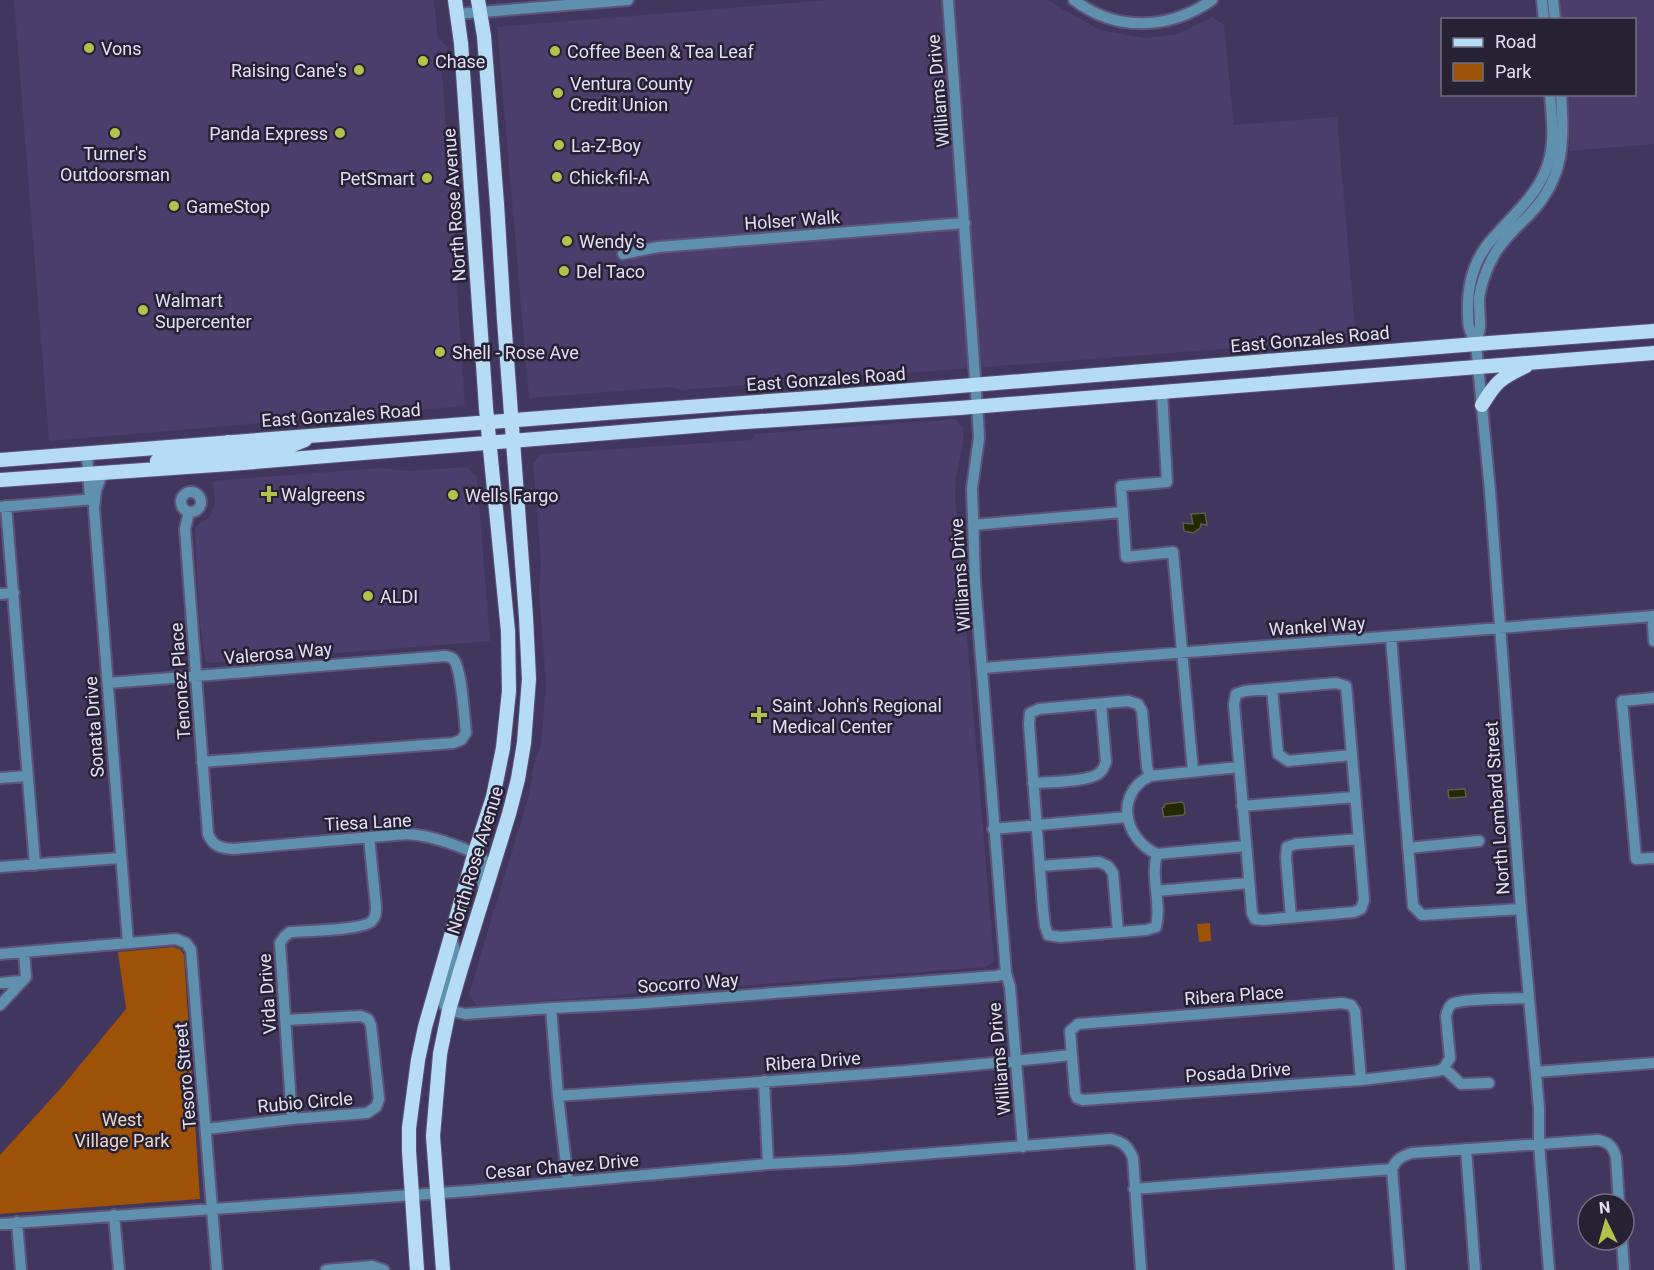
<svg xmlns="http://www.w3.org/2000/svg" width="1654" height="1270" font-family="Roboto,sans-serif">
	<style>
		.built { fill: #4b3e6c }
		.green { fill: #9d5208 }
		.water { fill: #242800; stroke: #5d5f4a; stroke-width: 1.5 }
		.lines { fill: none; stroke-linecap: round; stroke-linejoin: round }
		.minor-casing { stroke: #5e5479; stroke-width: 14 }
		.major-casing { stroke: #5e5479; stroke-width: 16 }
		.minor { stroke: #5f91af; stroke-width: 10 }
		.major { stroke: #b5dcf4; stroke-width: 14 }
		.poi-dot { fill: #b3c24b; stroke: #262234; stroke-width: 2 }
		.labels { text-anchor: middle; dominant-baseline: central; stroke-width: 5; stroke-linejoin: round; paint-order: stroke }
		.poi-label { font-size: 18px; fill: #e3def6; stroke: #262234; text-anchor: start }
		.street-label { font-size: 18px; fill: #e3def6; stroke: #262234 }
		.park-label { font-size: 18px; fill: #efd5c4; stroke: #262234 }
	</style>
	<rect width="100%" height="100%" fill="#41365e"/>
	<path class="built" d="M14,0H434L438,38L448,47L442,70L465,406L49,441Z
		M828,0H1047L1100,30L1145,38L1178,34L1212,17L1224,25L1234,125L1337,117L1356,339L681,390L670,387L529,398L497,27Z
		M1559,0H1654V144L1569,151L1570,129L1567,95L1634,94V20L1561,19Z
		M955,419L963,427V443L956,480L955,495L994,961L985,967L477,1006L469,994L528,798L534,765L541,745L546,684L539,590L541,562L533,463L541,454L751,440L756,434Z
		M467,467L477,477L490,641L210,663L205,660L199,616L195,529L197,525L207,519L211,515L215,503L213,481L382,468L407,471Z"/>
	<path class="green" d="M1210,923L1211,941L1199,942L1197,924Z
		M173,947L180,949L184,955L200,1199L0,1214V1155L61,1088L126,1009L118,952Z"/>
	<path class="water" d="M1205,513L1207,525L1201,524L1200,528L1193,533L1184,531L1183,523L1193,524L1191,514Z
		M1465,789L1466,797L1449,798L1448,790Z
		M1182,802L1184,804L1185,813L1183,815L1164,817L1162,808L1164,807L1165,804Z"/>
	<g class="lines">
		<defs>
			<path id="minor" d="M948,0L978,419L979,438L972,488L975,581L1006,973L1010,987L1023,1147
				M1074,0C1116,32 1169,30 1212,0
				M1542,0L1544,20
				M1553,0L1555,20
				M457,14L628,0
				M623,254L658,247L965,223
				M1476,343C1477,338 1480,331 1480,326C1480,316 1479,307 1479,298C1481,284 1487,268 1494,255C1503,239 1517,227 1530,214C1565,177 1564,142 1561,94
				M1162,392L1167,482L1121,486L1126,557L1173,552L1193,771
				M87,453L90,500
				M103,472L96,490L94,508L128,943
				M181 502a10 10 0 1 1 20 0a10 10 0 1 1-20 0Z
				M6,506L35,865
				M0,507L95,499
				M189,512L185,529L208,834C213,846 220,848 233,849L395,835C404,834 414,834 423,836C436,838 477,851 484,860L482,878L484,891
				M973,525L1123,512
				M0,594L14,593
				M1654,621L1653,624L1654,641
				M1391,637L1413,906L1422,915L1521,909
				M983,668L1654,616
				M108,683L445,656C450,657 451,656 454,660C462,671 464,717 466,733L461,740L453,743L202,762
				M1336,683L1346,686L1347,696L1364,900L1361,909L1354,912L1263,920L1255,919L1252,913L1234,704L1236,694L1245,691Z
				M1272,689L1278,754L1288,761L1352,755
				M1654,698L1622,701L1636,859L1654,858
				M1239,767L1150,776C1114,794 1124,839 1157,854L1246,846
				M1150,776L1147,767L1142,711L1138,704L1128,701L1039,709L1030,713L1029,724L1043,909L1045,926L1048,935L1060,937L1146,930L1156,927C1162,903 1150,878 1157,854
				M0,778L28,776
				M1033,783C1048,782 1087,782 1098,774C1103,771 1104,767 1106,762L1101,704
				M1242,806L1355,797
				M993,829L1127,817
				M1408,848L1479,841
				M1040,866L1099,862L1108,866L1113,873L1118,932
				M0,867L120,858
				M1156,891L1249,883
				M1291,917L1286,858L1287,847L1296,844L1359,839
				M451,939L455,949L443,992L444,1005L449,1010L465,1014L551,1008L633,1004L997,976L1006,973
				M0,954L176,939L186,943L191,950L217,1270
				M0,983L21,981
				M0,1005L26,977L24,952
				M551,1008L558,1096L568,1182
				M1444,1068L1450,1058L1446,1016C1447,1011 1448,1007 1452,1004C1462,998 1514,999 1528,998
				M1536,1072L1654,1063
				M1361,1080L1355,1011L1351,1005L1342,1003L1078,1024L1070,1031L1075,1093L1077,1098L1083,1100L1361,1080L1438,1071L1444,1068L1461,1084L1489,1083
				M764,1081L768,1164
				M558,1096C729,1084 900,1074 1071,1055
				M292,1119L280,943L284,937L290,932C305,931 364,930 372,921C376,917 376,912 376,907L369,837
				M206,1129L292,1119L367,1113L376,1107L379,1099L371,1025L368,1019L361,1016L286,1020
				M1466,1149L1475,1270
				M1134,1189L1392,1169
				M114,1215L119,1270
				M17,1222L21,1270
				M0,1224L469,1191L768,1164L847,1160L1111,1139C1123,1142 1128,1146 1133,1158L1141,1270
				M1622,1240L1624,1270
				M326,1270L372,1266L384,1270
				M1400,1270L1392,1169C1396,1159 1402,1156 1412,1153L1598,1140C1608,1142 1613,1146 1616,1157L1619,1204
				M1549,1270L1539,1144V1108L1521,909L1490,491L1476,344C1474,338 1470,332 1469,327C1468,323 1468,317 1468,313C1467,284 1474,258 1494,237C1512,216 1534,198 1545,172C1556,147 1552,121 1550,94"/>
			<path id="major" d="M1482,405C1497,380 1500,379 1526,366
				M0,460L619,412L825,397L1476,344L1654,331
				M157,461C174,458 218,457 228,447V442
				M230,464V458L234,454L285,448L305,440
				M0,480L230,464L731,423L959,408L1654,353
				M417,1270L409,1151V1128L418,1060L425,1027L475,852L493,797L503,748L509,691L508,631L486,408L461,43L455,0
				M443,1270L433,1136L440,1054L449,1010L460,972L509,814L518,779L524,743L529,679L526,617L504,319L497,204L484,36L478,0"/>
		</defs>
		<use href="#minor" class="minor-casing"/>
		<use href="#major" class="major-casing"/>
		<use href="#minor" class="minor"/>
		<use href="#major" class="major"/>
	</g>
	<g class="poi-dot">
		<circle cx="89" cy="48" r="6"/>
		<circle cx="555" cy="51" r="6"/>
		<circle cx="423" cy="61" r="6"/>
		<circle cx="359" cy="70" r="6"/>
		<circle cx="558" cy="93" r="6"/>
		<circle cx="115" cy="133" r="6"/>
		<circle cx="340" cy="133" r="6"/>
		<circle cx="559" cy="145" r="6"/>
		<circle cx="557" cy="177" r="6"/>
		<circle cx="427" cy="178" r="6"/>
		<circle cx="174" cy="206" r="6"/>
		<circle cx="567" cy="241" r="6"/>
		<circle cx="564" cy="271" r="6"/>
		<circle cx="143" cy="310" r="6"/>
		<circle cx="440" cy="352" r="6"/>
		<path d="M266 485h6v6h6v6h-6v6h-6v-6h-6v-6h6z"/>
		<circle cx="453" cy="495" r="6"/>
		<circle cx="368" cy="596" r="6"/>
		<path d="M756 706h6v6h6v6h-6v6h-6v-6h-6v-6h6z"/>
	</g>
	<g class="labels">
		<g class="poi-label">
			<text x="101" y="48">Vons</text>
			<text x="567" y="51">Coffee Been &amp; Tea Leaf</text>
			<text x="435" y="61">Chase</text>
			<text x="347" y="70" text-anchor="end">Raising Cane's</text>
			<text x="570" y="83">Ventura County<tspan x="570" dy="21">Credit Union</tspan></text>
			<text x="328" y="133" text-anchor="end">Panda Express</text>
			<text x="571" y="145">La-Z-Boy</text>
			<text x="115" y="153" text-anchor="middle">Turner's<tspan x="115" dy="21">Outdoorsman</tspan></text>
			<text x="569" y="177">Chick-fil-A</text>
			<text x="415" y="178" text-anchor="end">PetSmart</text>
			<text x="186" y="206">GameStop</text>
			<text x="579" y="241">Wendy's</text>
			<text x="576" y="271">Del Taco</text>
			<text x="155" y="300">Walmart<tspan x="155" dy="21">Supercenter</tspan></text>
			<text x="452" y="352">Shell - Rose Ave</text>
			<text x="281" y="494">Walgreens</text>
			<text x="465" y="495">Wells Fargo</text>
			<text x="380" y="596">ALDI</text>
			<text x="772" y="705">Saint John's Regional<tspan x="772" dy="21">Medical Center</tspan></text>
		</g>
		<g class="street-label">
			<text transform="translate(938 91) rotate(-95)">Williams Drive</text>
			<text transform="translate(454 205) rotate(-94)">North Rose Avenue</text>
			<text transform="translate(792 220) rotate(-4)">Holser Walk</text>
			<text transform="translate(1310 339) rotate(-5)">East Gonzales Road</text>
			<text transform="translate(826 379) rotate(-4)">East Gonzales Road</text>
			<text transform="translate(341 415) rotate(-4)">East Gonzales Road</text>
			<text transform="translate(960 575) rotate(-94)">Williams Drive</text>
			<text transform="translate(1317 626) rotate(-4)">Wankel Way</text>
			<text transform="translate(278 653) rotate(-5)">Valerosa Way</text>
			<text transform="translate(180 681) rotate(-94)">Tenonez Place</text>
			<text transform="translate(94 727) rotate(-94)">Sonata Drive</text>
			<text transform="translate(1497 808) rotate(-94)">North Lombard Street</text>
			<text transform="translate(368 822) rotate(-3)">Tiesa Lane</text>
			<text transform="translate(475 860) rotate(-73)">North Rose Avenue</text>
			<text transform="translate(688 983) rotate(-4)">Socorro Way</text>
			<text transform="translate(267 994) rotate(-94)">Vida Drive</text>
			<text transform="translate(1234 995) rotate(-4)">Ribera Place</text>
			<text transform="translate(999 1059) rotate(-95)">Williams Drive</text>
			<text transform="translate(813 1061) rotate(-4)">Ribera Drive</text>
			<text transform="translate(1238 1072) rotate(-4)">Posada Drive</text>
			<text transform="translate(185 1076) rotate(-95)">Tesoro Street</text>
			<text transform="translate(305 1102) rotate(-5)">Rubio Circle</text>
			<text transform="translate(562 1166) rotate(-5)">Cesar Chavez Drive</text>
		</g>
		<g class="park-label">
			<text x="122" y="1119">West<tspan x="122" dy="21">Village Park</tspan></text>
		</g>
	</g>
	<rect x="1441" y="18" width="195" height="78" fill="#262234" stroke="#726d82" stroke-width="1.5"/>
	<rect x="1453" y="38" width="30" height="9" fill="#b5dcf4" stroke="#726d82" stroke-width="1.5"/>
	<text x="1495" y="48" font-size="18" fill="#e3def6">Road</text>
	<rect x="1453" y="63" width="30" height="18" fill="#9d5208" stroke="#726d82" stroke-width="1.5"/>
	<text x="1495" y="78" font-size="18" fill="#e3def6">Park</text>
	<g transform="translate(1606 1222) rotate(355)"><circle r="28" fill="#262234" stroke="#726d82" stroke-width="1.5"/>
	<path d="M0-4.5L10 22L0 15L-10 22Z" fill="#b3c24b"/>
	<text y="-9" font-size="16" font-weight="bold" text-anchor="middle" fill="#e3def6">N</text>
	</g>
</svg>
